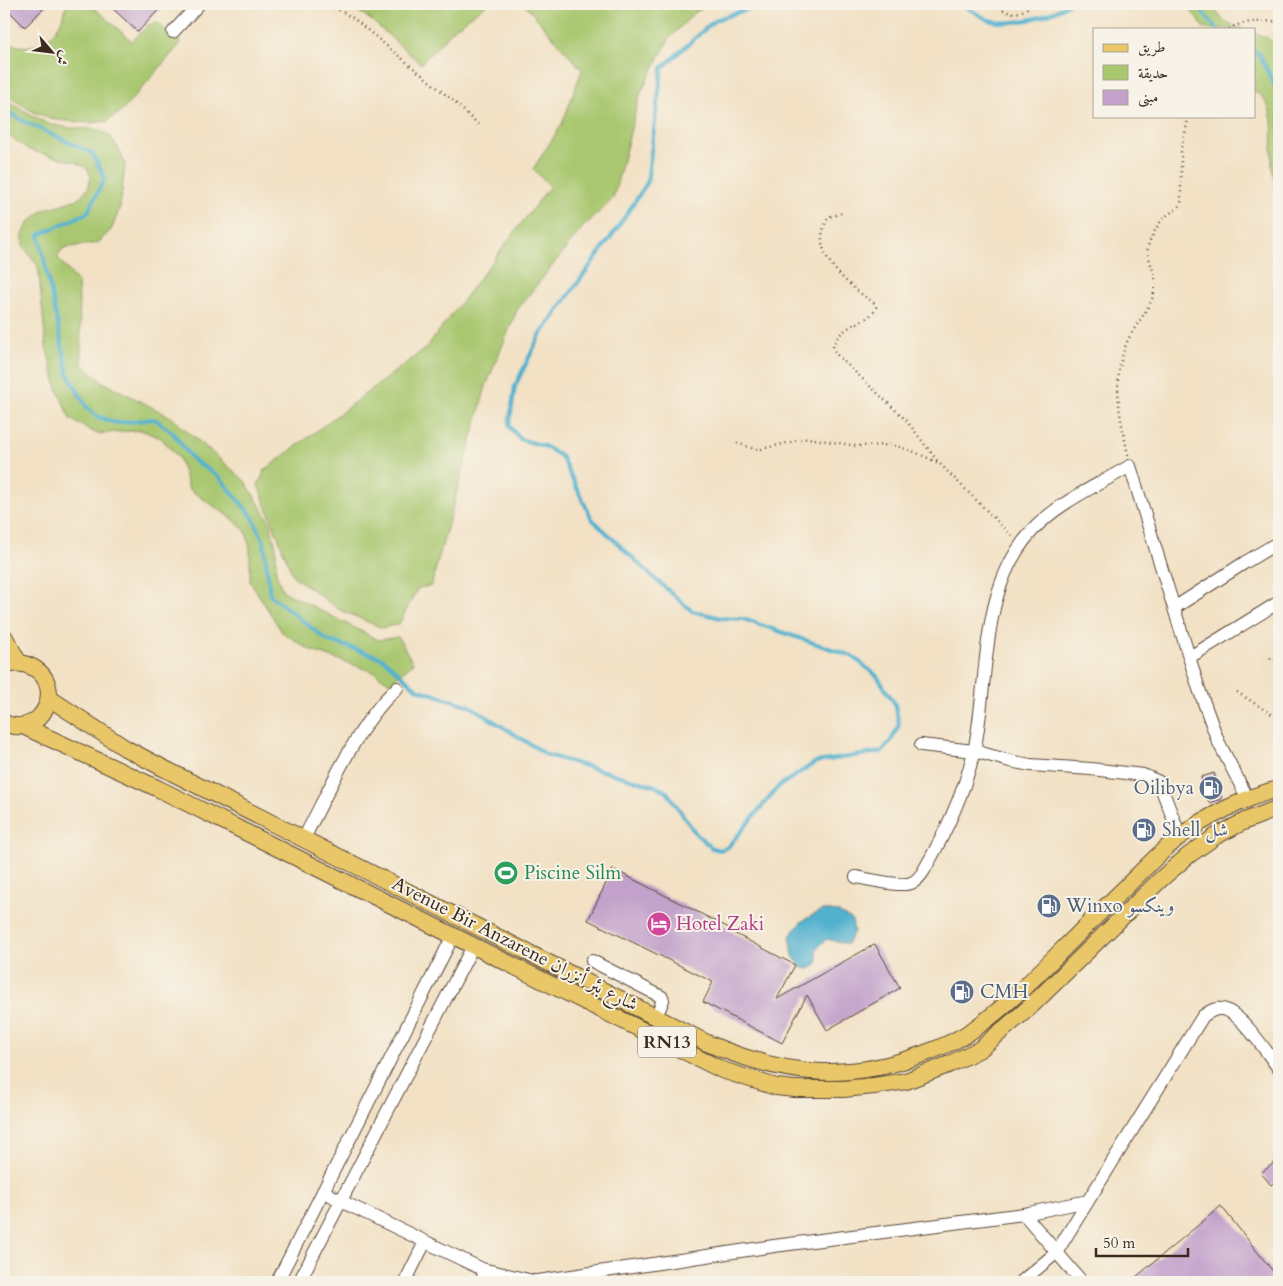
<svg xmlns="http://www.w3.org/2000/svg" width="1283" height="1286" font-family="Cardo,Amiri,serif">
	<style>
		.green { fill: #a9c76f; stroke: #727846 }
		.water { fill: #51b1cf; stroke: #466e76 }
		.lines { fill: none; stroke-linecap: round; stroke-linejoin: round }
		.stream { stroke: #51b1cf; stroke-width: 4 }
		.building { fill: #c2a1cb }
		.minor-casing { stroke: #564537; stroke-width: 14 }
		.major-casing { stroke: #564537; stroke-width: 18 }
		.path { stroke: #564537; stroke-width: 2.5; stroke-dasharray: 1 4; stroke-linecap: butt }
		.minor { stroke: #fff; stroke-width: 12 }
		.major { stroke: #e9c769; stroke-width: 16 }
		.labels { text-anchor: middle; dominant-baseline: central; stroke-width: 4; stroke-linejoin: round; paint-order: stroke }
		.shield { fill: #f7f3e8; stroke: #73665b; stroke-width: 1 }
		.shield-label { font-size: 18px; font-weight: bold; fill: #3b2a1e }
		.service-label { font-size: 19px; fill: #4e5e75; stroke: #f7f3e8; text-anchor: start }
		.leisure-label { font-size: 19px; fill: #27864d; stroke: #f7f3e8; text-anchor: start }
		.hotel-label { font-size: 19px; fill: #b23c85; stroke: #f7f3e8; text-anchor: start }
		.street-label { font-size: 19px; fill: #3b2a1e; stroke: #f7f3e8 }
	</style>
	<rect width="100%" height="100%" fill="#f7f3e8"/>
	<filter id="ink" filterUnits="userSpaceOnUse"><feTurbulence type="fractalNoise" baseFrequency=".02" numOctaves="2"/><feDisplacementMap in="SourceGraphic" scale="10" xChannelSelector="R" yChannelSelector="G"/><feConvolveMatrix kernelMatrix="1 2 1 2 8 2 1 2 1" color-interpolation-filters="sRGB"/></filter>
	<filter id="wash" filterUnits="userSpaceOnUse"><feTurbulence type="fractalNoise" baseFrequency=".0096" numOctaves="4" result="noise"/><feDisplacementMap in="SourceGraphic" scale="20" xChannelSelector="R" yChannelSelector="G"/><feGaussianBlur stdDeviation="1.12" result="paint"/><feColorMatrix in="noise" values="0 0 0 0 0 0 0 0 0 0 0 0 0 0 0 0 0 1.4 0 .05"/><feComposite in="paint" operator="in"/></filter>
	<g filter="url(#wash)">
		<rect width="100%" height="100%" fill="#f2e1c4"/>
		<path class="green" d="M66,4H93L92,6L132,41L148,25L156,22L181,43L122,111L107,121L90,123L55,120L34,112L4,94V41C36,57 61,36 66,4Z
			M348,4H487L455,28L421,64L370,19Z
			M524,4H714L695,12L669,39L640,94L613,199L583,227L517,310L486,386L431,586L418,588L399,624L382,628L340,610L293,576L258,485L265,470L426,348L550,186L533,169L562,124L582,70Z
			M1186,4H1211L1224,22L1243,29H1205Z
			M1254,33L1266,37L1279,47V201C1277,189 1272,175 1272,163C1271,138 1279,105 1254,91Z
			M4,99L48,124L69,128L95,129L109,135L119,149L125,165L120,208L111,230L98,243L63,248L57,257L78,282L82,364L103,382L171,417L245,481L270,522L276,547V573L283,591L378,640L398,637L413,663L390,683L374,672L310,650L282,632L250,581V549L246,532L234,520L189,489L179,458L161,438L141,430L97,434L70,419L57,388L46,346L38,266L23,246L22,236L29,222L43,210L78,199L88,188L91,177L88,169L76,162L29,150L4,132Z"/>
		<path class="water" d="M822,910L838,912L852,920L854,932L847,944L826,939L816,950L818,962L810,969L802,968L793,956L790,936L802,921Z"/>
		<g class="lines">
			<path class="stream" d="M961,4C970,9 979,16 989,20C1010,27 1050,17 1068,4
				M1195,4L1217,29
				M1254,51L1259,54L1279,94
				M4,110L25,122L92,153L105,178L87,213L39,235L68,374L86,406L96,416L116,423L155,419L173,433L193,460L219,477L252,516L264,542L270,595L327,640L382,658L417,689L470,706L547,755L655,786L667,792L696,834L712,848L720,850L728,847L779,786L816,762L881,752L891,741L899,725L895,704L877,676L852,656L743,619L721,618L692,611L654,578L592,519L561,456L544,446L520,439L509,426L515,386L539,337L618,227L647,183L662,68L715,20L763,4"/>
		</g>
		<g id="blocks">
			<path class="building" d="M4,4H48L25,27L4,6Z
				M108,4H164L138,32Z
				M1214,773L1222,799L1209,803L1201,777Z
				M613,869L729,928L728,930L795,965L777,999L875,944L900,988L827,1030L807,995L782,1043L703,1002L713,982L588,920Z
				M1279,1159V1178L1271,1185L1261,1173Z
				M1221,1206L1279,1279V1282H1130Z"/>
		</g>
	</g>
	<g filter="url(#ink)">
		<use href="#blocks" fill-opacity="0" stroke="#564537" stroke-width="1"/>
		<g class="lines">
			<defs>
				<path id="minor" d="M173,32L199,4
					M1174,608L1244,563L1279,542
					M1190,657L1279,602
					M921,745L974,751L1010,761L1030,765L1091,769L1143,775L1159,782L1180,836
					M304,838C329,791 357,724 397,688
					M856,877C868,879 901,887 911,883C917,881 920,876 923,872C945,834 964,795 974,751C990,678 978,590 1032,531C1057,503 1098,485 1130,466L1199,689L1218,741L1248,799
					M592,961L662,997L663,1000L656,1017
					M323,1191L341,1201L482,1269L533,1281
					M1024,1214L1082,1282
					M482,1269L485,1282
					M277,1282L453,936
					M299,1282L473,946
					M405,1282L425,1242
					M531,1282L774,1246L1024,1214L1088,1201L1203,1016C1209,1012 1214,1008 1221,1009C1239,1009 1268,1054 1279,1069
					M1021,1282L1056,1253L1088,1201"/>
				<path id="major" d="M4,636L19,663
					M4,666C12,663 21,662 30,666C68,683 43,740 4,723
					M49,698L125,748L163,768L707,1043C781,1075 846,1083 923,1054C940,1048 959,1040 974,1029C1004,1008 1030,982 1056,956C1079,933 1102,910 1126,887C1142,871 1159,853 1178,838C1202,819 1249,795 1279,789
					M23,726L159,789L722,1070L776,1087L795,1089H843L874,1086L906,1081L950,1064L980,1049L1030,1007L1161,879L1189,855L1216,836L1245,821L1279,808"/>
			</defs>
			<use href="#minor" class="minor-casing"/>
			<use href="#major" class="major-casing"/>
			<path class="path" d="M325,4L341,11L353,18L451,99L481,127
				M1003,10C1014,16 1024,12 1032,4
				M1229,29C1242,20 1264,22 1279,21
				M841,213C838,215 833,215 830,217C826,220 824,226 823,231C815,259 853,289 874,303L876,307C871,324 840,322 833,347L836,354L906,420L939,463
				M737,443L752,448L762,449L808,438L857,446L893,445L912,451L939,463L1013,537
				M1128,455C1120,416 1111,381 1127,342C1135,324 1152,308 1155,288C1158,272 1144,258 1149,243C1152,236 1157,226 1162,220C1168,212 1177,212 1181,202V149L1189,116
				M1270,658L1279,663
				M1237,692L1279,719"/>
			<use href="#minor" class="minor"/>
			<use href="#major" class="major"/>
		</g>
	</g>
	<defs>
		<symbol id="fuel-disc" viewBox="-11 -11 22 22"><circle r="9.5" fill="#5c6f8a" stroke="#f7f3e8"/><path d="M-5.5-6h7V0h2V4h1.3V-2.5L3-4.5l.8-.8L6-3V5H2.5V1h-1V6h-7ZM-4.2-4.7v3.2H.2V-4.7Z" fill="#fff"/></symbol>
		<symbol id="stadium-disc" viewBox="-11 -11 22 22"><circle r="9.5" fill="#2e9e5b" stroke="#f7f3e8"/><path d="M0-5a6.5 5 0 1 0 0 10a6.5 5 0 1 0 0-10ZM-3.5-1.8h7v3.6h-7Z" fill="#fff"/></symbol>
		<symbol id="hotel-disc" viewBox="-11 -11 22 22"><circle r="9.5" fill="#d1479c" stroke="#f7f3e8"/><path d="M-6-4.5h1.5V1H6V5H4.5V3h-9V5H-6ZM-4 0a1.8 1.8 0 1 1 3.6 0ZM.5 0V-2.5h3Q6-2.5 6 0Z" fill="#fff"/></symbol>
	</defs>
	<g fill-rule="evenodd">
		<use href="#fuel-disc" x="1197" y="774" width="28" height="28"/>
		<use href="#fuel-disc" x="1130" y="816" width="28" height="28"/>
		<use href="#stadium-disc" x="492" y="859" width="28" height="28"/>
		<use href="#fuel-disc" x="1035" y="892" width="28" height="28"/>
		<use href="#hotel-disc" x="645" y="910" width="28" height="28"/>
		<use href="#fuel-disc" x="948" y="978" width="28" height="28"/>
	</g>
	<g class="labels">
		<rect class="shield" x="638" y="1026.5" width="58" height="31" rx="4"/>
		<g class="shield-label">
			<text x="667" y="1042">RN13</text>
		</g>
		<g class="service-label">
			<text x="1194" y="788" text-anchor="end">Oilibya</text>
			<text x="1162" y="830">Shell شل</text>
			<text x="1066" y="906">Winxo وينكسو</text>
			<text x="980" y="992">CMH</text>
		</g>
		<g class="leisure-label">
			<text x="524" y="873">Piscine Silm</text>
		</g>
		<g class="hotel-label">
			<text x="676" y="924">Hotel Zaki</text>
		</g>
		<g class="street-label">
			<text transform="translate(515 944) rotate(27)">Avenue Bir Anzarene شارع بئر أنزران</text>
		</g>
	</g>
	<rect width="1283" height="1286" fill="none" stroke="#f7f3e8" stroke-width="20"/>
	<rect x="1093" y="28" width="162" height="90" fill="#f7f3e8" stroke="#aca397"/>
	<rect x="1103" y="44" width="25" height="8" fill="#e9c769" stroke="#aca397"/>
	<text x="1138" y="52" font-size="15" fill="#3b2a1e">طريق</text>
	<rect x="1103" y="65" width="25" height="15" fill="#a9c76f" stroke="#aca397"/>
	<text x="1138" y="78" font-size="15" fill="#3b2a1e">حديقة</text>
	<rect x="1103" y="90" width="25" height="15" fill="#c2a1cb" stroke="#aca397"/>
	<text x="1138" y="102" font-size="15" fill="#3b2a1e">مبنى</text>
	<g transform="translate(52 52) rotate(118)" stroke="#f7f3e8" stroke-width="4" paint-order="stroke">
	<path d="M0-4L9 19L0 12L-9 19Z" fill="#3b2a1e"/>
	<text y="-8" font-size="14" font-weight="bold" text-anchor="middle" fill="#3b2a1e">ش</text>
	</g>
	<path d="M1096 1248v8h92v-8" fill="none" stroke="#3b2a1e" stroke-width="2.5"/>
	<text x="1103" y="1248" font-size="15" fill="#3b2a1e" stroke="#f7f3e8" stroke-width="4" paint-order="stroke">50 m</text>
</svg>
